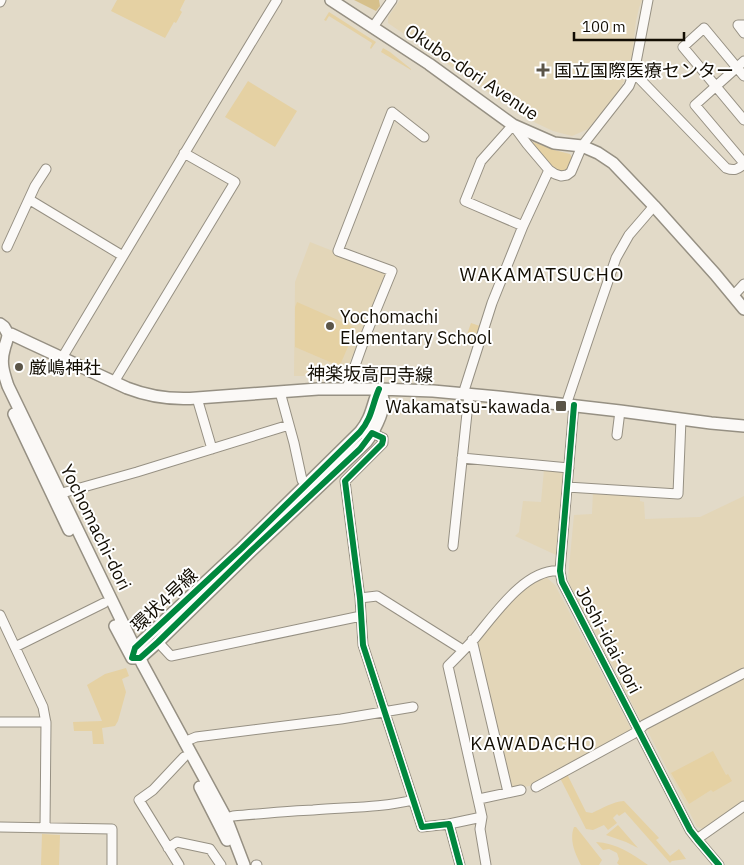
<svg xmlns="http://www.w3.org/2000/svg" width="744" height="865" font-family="'IBM Plex Sans','Noto Sans JP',sans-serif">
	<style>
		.built { fill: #e3d6b8 }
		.green { fill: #e5d1a3 }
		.forest { fill: #d6c08b }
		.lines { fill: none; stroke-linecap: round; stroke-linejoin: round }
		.minor-casing { stroke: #969083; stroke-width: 11 }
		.major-casing { stroke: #969083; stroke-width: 14 }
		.minor { stroke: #fbf9f7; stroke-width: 9 }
		.major { stroke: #fbf9f7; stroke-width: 11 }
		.cycleway-casing { stroke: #fff; stroke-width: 9 }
		.cycleway { stroke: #00873e; stroke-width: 6 }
		.poi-dot { fill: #5b5548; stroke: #fff; stroke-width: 2 }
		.labels { text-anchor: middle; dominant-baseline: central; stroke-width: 4; stroke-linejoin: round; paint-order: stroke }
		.poi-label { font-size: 18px; fill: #120d03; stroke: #fff; text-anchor: start }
		.street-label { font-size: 18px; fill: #120d03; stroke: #fff }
		.neighbourhood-label { font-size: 19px; letter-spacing: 1px; fill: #120d03; stroke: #fff }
	</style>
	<rect width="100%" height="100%" fill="#e2dac8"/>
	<path class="built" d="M400,0H642L639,8L636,21L631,64L627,76L618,92L588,129L572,136L553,131L536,123L510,107L388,23V17Z
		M310,242L386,272L387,274L344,376H294L295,282Z
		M544,469L563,470L556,555L515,536L519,532L523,501L541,502Z
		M593,491L640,494V501L644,502L645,519L700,517L744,496V667L644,721L640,719L570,585L568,578L574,515L592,514Z
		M545,576L555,585L631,729L628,734L535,785L511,789L476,642L495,620L509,602L523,589Z
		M744,678V802L704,829L697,827L647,730L651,726Z"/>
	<path class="green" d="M117,0H185L180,10L182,12L176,23L174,22L165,38L111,11Z
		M329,12L376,42L371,49L370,48L372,43L329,16L326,21L324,20Z
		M383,48L390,52L411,69V70L381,52Z
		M248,81L297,111L275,147L225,117Z
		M533,142L554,150L570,154L573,159L567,170L562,172C549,166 541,153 532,143Z
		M297,302L356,328L341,363L337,365L295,347V307Z
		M471,323L480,326L474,346L464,343Z
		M126,668L129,676L122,679L126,692L118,721L115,726L102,728L104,744H93L92,731H74L73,722L102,721L87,685L105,674Z
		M713,751L726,775L728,774L732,781L713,792L711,790L689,804L671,773Z
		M567,774L586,812L592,813C603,808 612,802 624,801L659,838L656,840L670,856L679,849L686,859L672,861L670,863L625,812L619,816L617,814L613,818L617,823L608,830L604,825L593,830L586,829L560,778Z
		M618,825L638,848L626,842L606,835Z
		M574,827H576L602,860L599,865H581C575,853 569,840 574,827Z
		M42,834L60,835L59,865H41Z
		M596,842C616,843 633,854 648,865H619L617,863L619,859L617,853L609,849L603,850Z"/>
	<path class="forest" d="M354,0H379L380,6L376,11Z"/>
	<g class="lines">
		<defs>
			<path id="minor" d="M0,2L1,0
				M744,25H738L744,33
				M373,27L392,0
				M744,61L695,105L744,163
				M634,73L726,168C734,171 737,170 744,164
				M744,76L704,28L683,47L744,120
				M30,200L123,256
				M523,226L465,201L481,161L513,125L527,144L549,170L555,174L561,176L567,175L571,172L582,146L629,86L634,73L648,0
				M7,247L35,186L46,169
				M733,296L744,284
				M62,358L211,109L277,0
				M114,382L235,182L184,153
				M347,388L367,332L392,271L338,251L392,112L424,137
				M280,392L294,443L302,480L307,485
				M463,394L492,303L523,226L549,170
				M197,398L212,449
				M566,405L596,316L616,258L629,235L654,206
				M574,405L560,571L562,582L690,830L697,839L719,865
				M372,433L383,438V443L345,481L360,598L363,645L422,827L449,824L460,865
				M617,435L620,411
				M462,458L569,468
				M567,487L678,494L681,419
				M55,495L137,472L289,425
				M453,546L469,394
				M360,598L377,596L463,650
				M0,615L43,707L46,723L45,828
				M472,640L508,792
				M158,642L171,656L361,616
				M15,647L104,603
				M0,722H46
				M184,742L196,737L341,719L413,707
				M536,787L633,734L639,730L644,725L744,673
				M479,799L521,790
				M226,818L233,816C260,814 286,811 313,810C347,807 380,808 413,800
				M449,824L482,817
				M0,827L112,829V865
				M697,839L744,806
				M168,848L177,842L210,849L221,865
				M179,865L139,800L153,790L184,757
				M256,865H257
				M486,865L480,829L482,817L448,666C457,657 466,648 475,638C495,614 526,568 560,571"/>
			<path id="major" d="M331,0L429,64L513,125L554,143L582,146L598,153L613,163L654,206L715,274L744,309
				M0,324L4,327L8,334
				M8,334H11L30,343L127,388C150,397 172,400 197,398L318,389H379L433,391L498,397L620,411L711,423L744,426
				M8,334C8,340 5,344 4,350C0,363 4,374 8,386L143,665L226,818L244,865
				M379,389C381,392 383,397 383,401C384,413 373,433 366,442L251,551L158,642L140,658H132L135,648L242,548L360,432C372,418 372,405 379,389Z
				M14,414L69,530
				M115,626L132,658
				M200,787L227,840"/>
		</defs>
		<use href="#minor" class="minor-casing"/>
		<use href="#major" class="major-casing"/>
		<use href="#minor" class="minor"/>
		<use href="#major" class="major"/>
		<defs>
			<path id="cycleway" d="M379,389C372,405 372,418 360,432L242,548L135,648L132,658H140L158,642L251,551L360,449L372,433L383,438V440L382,444L345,481L360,598L363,645L422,827L449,824L460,865
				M574,405L560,571L562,582L690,830L697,839L719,865"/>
		</defs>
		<use href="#cycleway" class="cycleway-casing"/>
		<use href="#cycleway" class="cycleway"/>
	</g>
	<g class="poi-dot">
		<path d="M540.5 62.5h5v5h5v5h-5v5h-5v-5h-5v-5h5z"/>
		<circle cx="330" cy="326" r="5"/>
		<circle cx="19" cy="367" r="5"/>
		<rect x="555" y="400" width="12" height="12" rx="2.5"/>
	</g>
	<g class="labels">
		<g class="poi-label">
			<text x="554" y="70">国立国際医療センター</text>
			<text x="340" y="316">Yochomachi<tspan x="340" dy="21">Elementary School</tspan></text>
			<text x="29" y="367">厳嶋神社</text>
			<text x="550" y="406" text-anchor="end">Wakamatsu-kawada</text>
		</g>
		<g class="street-label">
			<text transform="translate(472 72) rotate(34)">Okubo-dori Avenue</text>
			<text transform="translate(370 374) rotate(1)">神楽坂高円寺線</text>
			<text transform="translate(96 527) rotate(64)">Yochomachi-dori</text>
			<text transform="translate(164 600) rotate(-43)">環状4号線</text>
			<text transform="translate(609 640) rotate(62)">Joshi-idai-dori</text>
		</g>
		<g class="neighbourhood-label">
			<text x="542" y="274">WAKAMATSUCHO</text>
			<text x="533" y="743">KAWADACHO</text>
		</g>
	</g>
	<path d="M574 32v8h110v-8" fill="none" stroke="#120d03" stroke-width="2.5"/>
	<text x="582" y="32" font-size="15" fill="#120d03" stroke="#ffffff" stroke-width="4" paint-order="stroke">100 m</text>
</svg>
